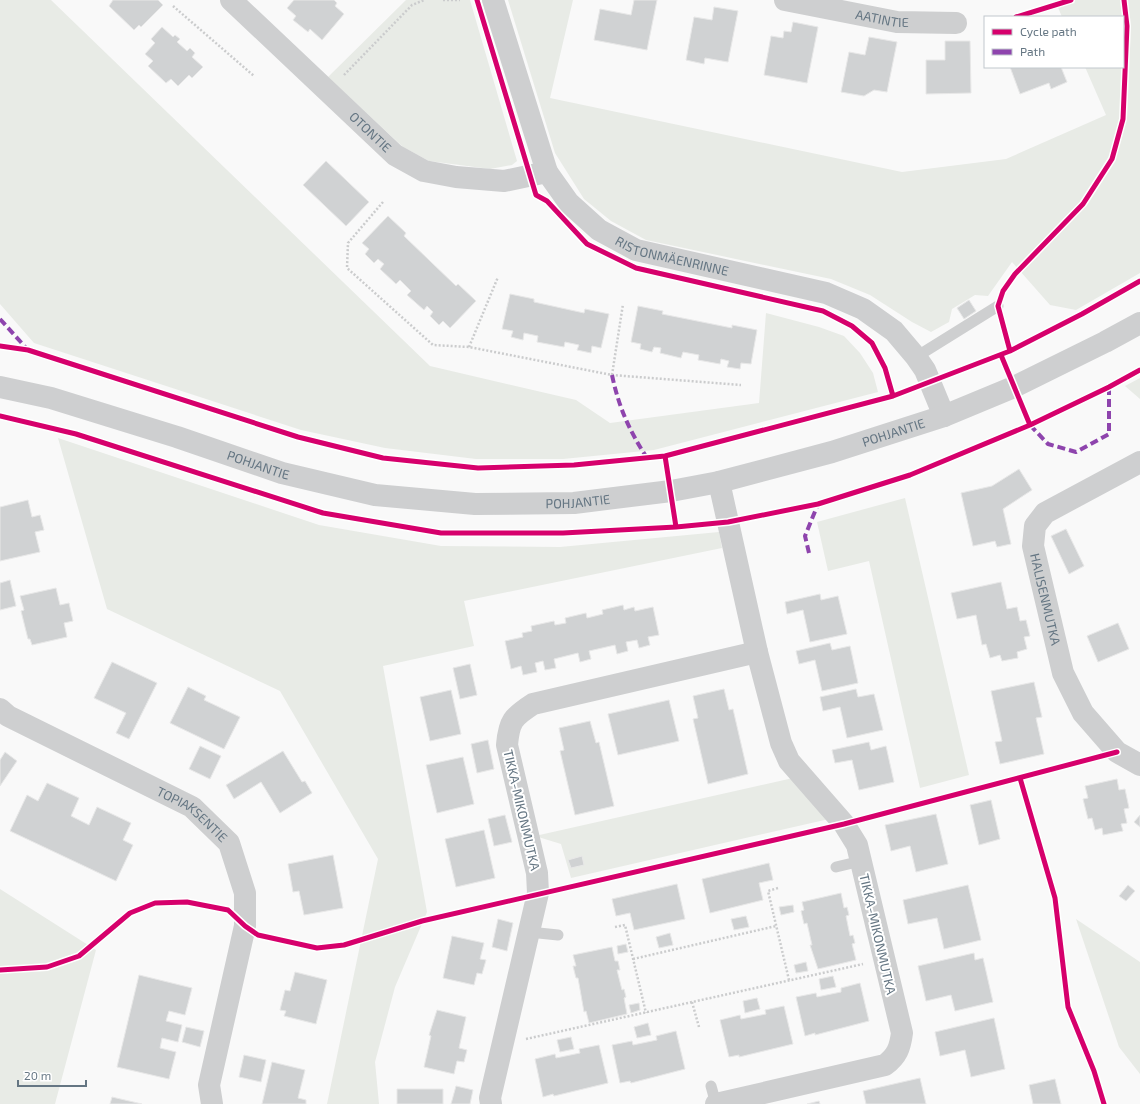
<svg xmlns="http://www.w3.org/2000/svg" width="1140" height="1104" font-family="'Exo 2',sans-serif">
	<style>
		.green { fill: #e8ebe6 }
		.building { fill: #d0d2d3; stroke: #e8e8e8 }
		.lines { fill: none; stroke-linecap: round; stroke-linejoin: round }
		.path { stroke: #cbcccd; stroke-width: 2.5; stroke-dasharray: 2 2; stroke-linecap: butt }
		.service { stroke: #cecfd0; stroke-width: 11 }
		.minor { stroke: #cecfd0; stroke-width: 22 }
		.tertiary { stroke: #cecfd0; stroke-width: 22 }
		.quiet { stroke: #8e44ad; stroke-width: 4; stroke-dasharray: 8 4; stroke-linecap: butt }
		.cycleway-casing { stroke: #fff; stroke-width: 8 }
		.cycleway { stroke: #d6006c; stroke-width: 5 }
		.labels { text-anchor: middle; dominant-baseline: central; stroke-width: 4; stroke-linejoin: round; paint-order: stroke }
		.street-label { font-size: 13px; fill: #657683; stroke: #fff }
	</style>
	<rect width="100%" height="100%" fill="#f9f9f9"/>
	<path class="green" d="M0,0H51L430,366L576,400L610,423L759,403L766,313L819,327L844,336L860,353L873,373L878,392L654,450L563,459H476L385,448L301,430L34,343L0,304Z
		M406,0H470L517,161L512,165L490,169L429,161L403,147L328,77Z
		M508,0H573L550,98L902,172L1006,159L1106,115L1085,67H1123V17H1062L1055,0H1140V273L1076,310L1050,305L1012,262L988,296L975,295L952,309L949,322L931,332L912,322L870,295L831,279L646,240L611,221L584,199L555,153Z
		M1140,378V399L1125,386Z
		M58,438L319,525L441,546L560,547L719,532L722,548L464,601L474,646L383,666L427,912L395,987L375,1062L379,1104H327L378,859L280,691L107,609Z
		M905,498L969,775L920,788L869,561L828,571L817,522Z
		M793,778L829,819L571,878L561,844L535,836Z
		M0,889L96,950L55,1104H0Z
		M1076,919L1140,962V1074L1119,1047Z"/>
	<path class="building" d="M113,0H158L163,5L141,27L139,25L134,30L109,6Z
		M294,0H334L337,3L335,6L344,14L322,40L310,29L308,32L293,20L296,16L287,8Z
		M634,0H657L647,50L594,40L600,9L631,15Z
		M714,7L738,11L728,62L705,58L704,64L686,60L694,17L712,20Z
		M793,22L818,27L807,83L764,75L771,36L783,38L784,31L791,32Z
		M162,27L173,37L175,35L180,39L177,42L187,51L190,48L195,53L192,57L203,67L192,78L189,75L178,86L171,79L166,83L148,66L153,61L145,54L155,43L151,39Z
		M869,37L897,42L887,92L874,90L864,96L841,92L849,52L865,55Z
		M945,41H970L971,93L926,94V60H945Z
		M1010,67H1061L1067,82L1051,89L1049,83L1020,94Z
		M326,161L369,202L346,226L303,185Z
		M388,216L406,233L404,236L456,286L458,284L476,301L450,328L443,321L439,325L430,316L433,312L427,306L424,310L407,295L411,291L400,280L396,284L380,269L384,264L378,259L374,263L365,254L369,249L362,243Z
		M510,294L534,299V302L584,313L585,309L609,314L601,348L592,346L591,353L577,350L579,345L565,342L564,347L537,342L538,336L524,333L523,340L511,337L513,331L502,329Z
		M969,300L976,311L964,319L957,308Z
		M638,306L663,311L662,314L732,328V325L757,330L751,364L741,363L740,369L727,367L729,361L721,359L720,364L698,360L699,355L683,352L681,358L660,353L661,348L654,347L652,352L640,349L641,344L631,342Z
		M1019,469L1032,490L1003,509L1011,544L997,547L995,541L973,546L961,493L992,486Z
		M28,500L32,517L40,515L44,530L35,532L40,552L0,561V507Z
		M1066,529L1084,566L1069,574L1051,536Z
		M10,580L16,606L0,610V583Z
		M1001,582L1007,609L1017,607L1020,621L1026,620L1030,636L1024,637L1027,649L1017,652L1018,658L1002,661L1000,655L990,658L986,644L982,645L976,615L957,619L951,593Z
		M56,588L60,605L69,603L73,621L64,623L67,637L32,645L30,639H28L21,611L24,610L20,596Z
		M820,594L821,600L838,596L847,634L810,642L803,610L787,614L785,602Z
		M623,605L624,610L634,607L635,611L653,607L659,635L648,637L650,645L639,648L637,640L626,642L628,651L617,654L615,645L589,651L591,659L580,662L578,653L554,659L556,668L545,670L543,661L535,663L537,672L523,675L521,666L511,669L505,641L523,637L522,633L532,631L531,626L554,621L555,625L566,623L565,618L586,613L587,618L603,614L602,610Z
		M1118,623L1129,649L1098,662L1087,636Z
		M830,643L832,650L850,646L858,683L822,691L815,660L799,664L796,651Z
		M112,662L157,683L129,739L116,733L126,713L94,698Z
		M470,664L477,695L460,699L453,668Z
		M1034,682L1042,717L1036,718L1044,754L1000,764L995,742L1002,741L991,691Z
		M188,687L206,696L204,700L240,717L224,749L170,723Z
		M724,689L729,710L733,709L748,774L708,784L693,719L698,718L693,696Z
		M856,689L858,697L874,694L883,730L847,738L840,707L823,711L820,697Z
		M451,690L461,734L430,741L420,697Z
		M669,700L679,741L618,755L608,714Z
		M590,721L596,743L599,742L614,806L575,815L560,751L564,750L559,728Z
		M488,740L494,769L477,773L471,744Z
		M869,742L871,750L886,746L894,782L859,790L852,760L835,763L832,750Z
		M200,746L221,756L210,779L189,769Z
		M283,751L302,782L305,781L312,793L280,813L261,782L234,799L226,785Z
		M5,752L17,761L0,786V760Z
		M463,757L474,804L437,813L426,765Z
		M1117,779L1119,790L1125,789L1129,808L1124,809L1127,823L1121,824L1123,831L1103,835L1102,828L1095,830L1092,818L1088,819L1083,799L1088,798L1085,786Z
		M47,783L79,798L71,816L89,825L97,807L131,823L123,840L133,845L116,881L10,831L27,795L38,801Z
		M991,800L1000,839L979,845L970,805Z
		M936,814L948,864L916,872L910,846L891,851L885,825Z
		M505,815L512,842L494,846L488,819Z
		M1140,815V827L1134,822Z
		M484,830L495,878L456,887L445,839Z
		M333,855L343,908L304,915L299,891L293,892L288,864Z
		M582,856L584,865L571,868L568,860Z
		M769,863L773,880L759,883L763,900L710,913L702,879Z
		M677,884L685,919L634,930L630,913L616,916L612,899Z
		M968,885L981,940L944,949L937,918L908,924L903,900Z
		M1128,885L1135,891L1126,901L1119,896Z
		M841,893L844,908L847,907L849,915L846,916L850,936L853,935L855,943L852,944L856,960L818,969L810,945H812L807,923L804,924L801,911L804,910L802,902Z
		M793,905L794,912L781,915L779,907Z
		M746,916L749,927L734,930L731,919Z
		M498,919L513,923L507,951L492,947Z
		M670,933L673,945L659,948L656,937Z
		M452,936L484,943L480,959L486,960L482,974L477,973L474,985L443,978Z
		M626,944L628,952L618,954L617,946Z
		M612,947L615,961H618L620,970H617L622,990L624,989L626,997L624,998L627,1014L589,1023L586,1011L584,1012L578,978H576L573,966H576L573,955Z
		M974,953L975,960L983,958L993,1002L955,1011L951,995L926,1001L918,966Z
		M806,962L808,971L796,973L794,965Z
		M295,972L327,980L316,1024L284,1016L286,1011L280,1010L285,990L290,991Z
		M139,975L192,988L185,1015L169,1011L166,1021L182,1025L178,1042L162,1038L160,1048L176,1052L169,1079L117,1067Z
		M833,976L836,987L821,990L819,979Z
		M860,983L869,1021L815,1035V1033L805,1036L796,997L816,993L817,997L841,992V988Z
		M757,998L760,1009L745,1013L743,1001Z
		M639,1003L640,1010L631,1013L629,1005Z
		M784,1006L793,1044L739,1057V1055L729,1057L720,1020L740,1015L741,1019L766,1014L765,1010Z
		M437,1010L466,1017L459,1048L467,1050L464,1062L457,1061L454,1074L424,1067L431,1036L429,1035Z
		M994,1018L1005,1069L971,1077L965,1050L940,1056L935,1032Z
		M648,1023L651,1035L637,1038L634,1027Z
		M186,1027L204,1031L200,1047L182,1042Z
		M676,1031L685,1069L631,1083L630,1081L620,1083L612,1045L632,1041L633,1045L657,1040L656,1036Z
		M571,1037L574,1049L560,1052L557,1040Z
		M599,1045L608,1083L554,1096L553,1094L543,1097L535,1059L555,1054L556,1058L580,1053L579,1049Z
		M244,1055L266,1060L261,1082L239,1077Z
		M272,1062L305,1070L298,1098L306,1100V1104H262Z
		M920,1078L926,1104H866L863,1091Z
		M1055,1079L1061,1104H1033L1029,1085Z
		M456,1086L473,1090L470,1104H451Z
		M397,1089H443V1104H397Z
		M112,1097L142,1104H110Z
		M819,1101L820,1104H807Z"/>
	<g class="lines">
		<path class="path" d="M443,0H460
			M173,6L254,76
			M344,75L412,5L424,0
			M383,202L348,243L347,268L433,345L469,347L612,375L741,385
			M469,347L498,277
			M612,375L623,304
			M778,888L768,891L789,980
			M615,927L625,925L646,1013
			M633,959L776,926
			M692,1002L699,1027
			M526,1039L863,964"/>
		<path class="service" d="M916,357L998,306
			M836,867L861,861
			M529,932L558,935
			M711,1086L716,1104"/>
		<g class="minor">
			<path id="s1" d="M231,0L395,155L424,171L456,177L504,181L547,172"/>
			<path id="s2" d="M493,0L547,172L569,203L599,230L636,250L826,293L863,309L894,331L916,357L925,370L944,416"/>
			<path id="s3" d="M785,0L897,22L956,23"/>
			<path id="s4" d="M1140,462L1045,513L1035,526L1033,546L1063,673L1083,713L1117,752L1140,765"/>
			<path id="s5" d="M0,709L8,716L192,807L229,843L245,893V926L209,1085L212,1104"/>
			<path d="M491,1104L490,1098L538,893L537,873L507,745C509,721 513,717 533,704L757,652"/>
			<path d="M716,1104L885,1065C897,1056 900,1048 902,1033L857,845L844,824L789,761L781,743L757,652L719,482"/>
		</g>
		<path class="tertiary" id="s6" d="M0,387L51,398L177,437L282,473L375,495L475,504L574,503L671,491L719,482L832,452L944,416L1014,387L1105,342L1140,323"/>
		<path class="quiet" d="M0,319L28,350
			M612,375C619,408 629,430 647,458
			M1030,425L1048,444L1076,452L1109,434V387
			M809,553L805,536L818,504"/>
		<defs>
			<path id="cycleway" d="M477,0L536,195L547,201L587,244L636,268L823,311L852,326L872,343L885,368L893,396
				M1016,17L1071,0
				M0,346L28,350L298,437L383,458L478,468L574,465L665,456L893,396L1010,351L1082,314L1140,281
				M1010,351L998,306L1003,291L1015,274L1083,204L1112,159L1123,119L1127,26L1124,0
				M1001,355L1030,425
				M0,416L76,434L323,513L441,533H563L676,527L728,522L818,504L910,475L1030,425L1109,387L1140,370
				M665,456L676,527
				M1020,778L1055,898L1068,1007L1094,1071L1104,1104
				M0,970L47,967L79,956L130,913L155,903L187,902L228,910L245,926L258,935L317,948L344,945L422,921L844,824L1117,752"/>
		</defs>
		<use href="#cycleway" class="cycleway-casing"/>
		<use href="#cycleway" class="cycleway"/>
	</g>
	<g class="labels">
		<g class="street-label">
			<text stroke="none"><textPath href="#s3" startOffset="99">AATINTIE</textPath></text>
			<text stroke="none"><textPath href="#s1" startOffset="192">OTONTIE</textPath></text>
			<text stroke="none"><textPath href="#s2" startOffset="337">RISTONMÄENRINNE</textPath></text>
			<text stroke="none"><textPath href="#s6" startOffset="918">POHJANTIE</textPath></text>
			<text stroke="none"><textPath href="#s6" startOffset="270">POHJANTIE</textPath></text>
			<text stroke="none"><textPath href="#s6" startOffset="594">POHJANTIE</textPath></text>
			<text stroke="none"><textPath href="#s4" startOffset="199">HALISENMUTKA</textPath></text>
			<text transform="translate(522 810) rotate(77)">TIKKA-MIKONMUTKA</text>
			<text stroke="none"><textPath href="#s5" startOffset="220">TOPIAKSENTIE</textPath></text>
			<text transform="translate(878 934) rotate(77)">TIKKA-MIKONMUTKA</text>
		</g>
	</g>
	<rect x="984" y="16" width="140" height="52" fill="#ffffff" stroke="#c1c8cd"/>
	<rect x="992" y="29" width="20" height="6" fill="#d6006c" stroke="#c1c8cd"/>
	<text x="1020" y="36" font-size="12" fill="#657683">Cycle path</text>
	<rect x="992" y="49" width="20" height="6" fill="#8e44ad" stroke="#c1c8cd"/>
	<text x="1020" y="56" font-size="12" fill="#657683">Path</text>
	<path d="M18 1080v6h68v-6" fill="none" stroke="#657683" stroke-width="2"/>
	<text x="24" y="1080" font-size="12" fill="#657683" stroke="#ffffff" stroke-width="3" paint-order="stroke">20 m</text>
</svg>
